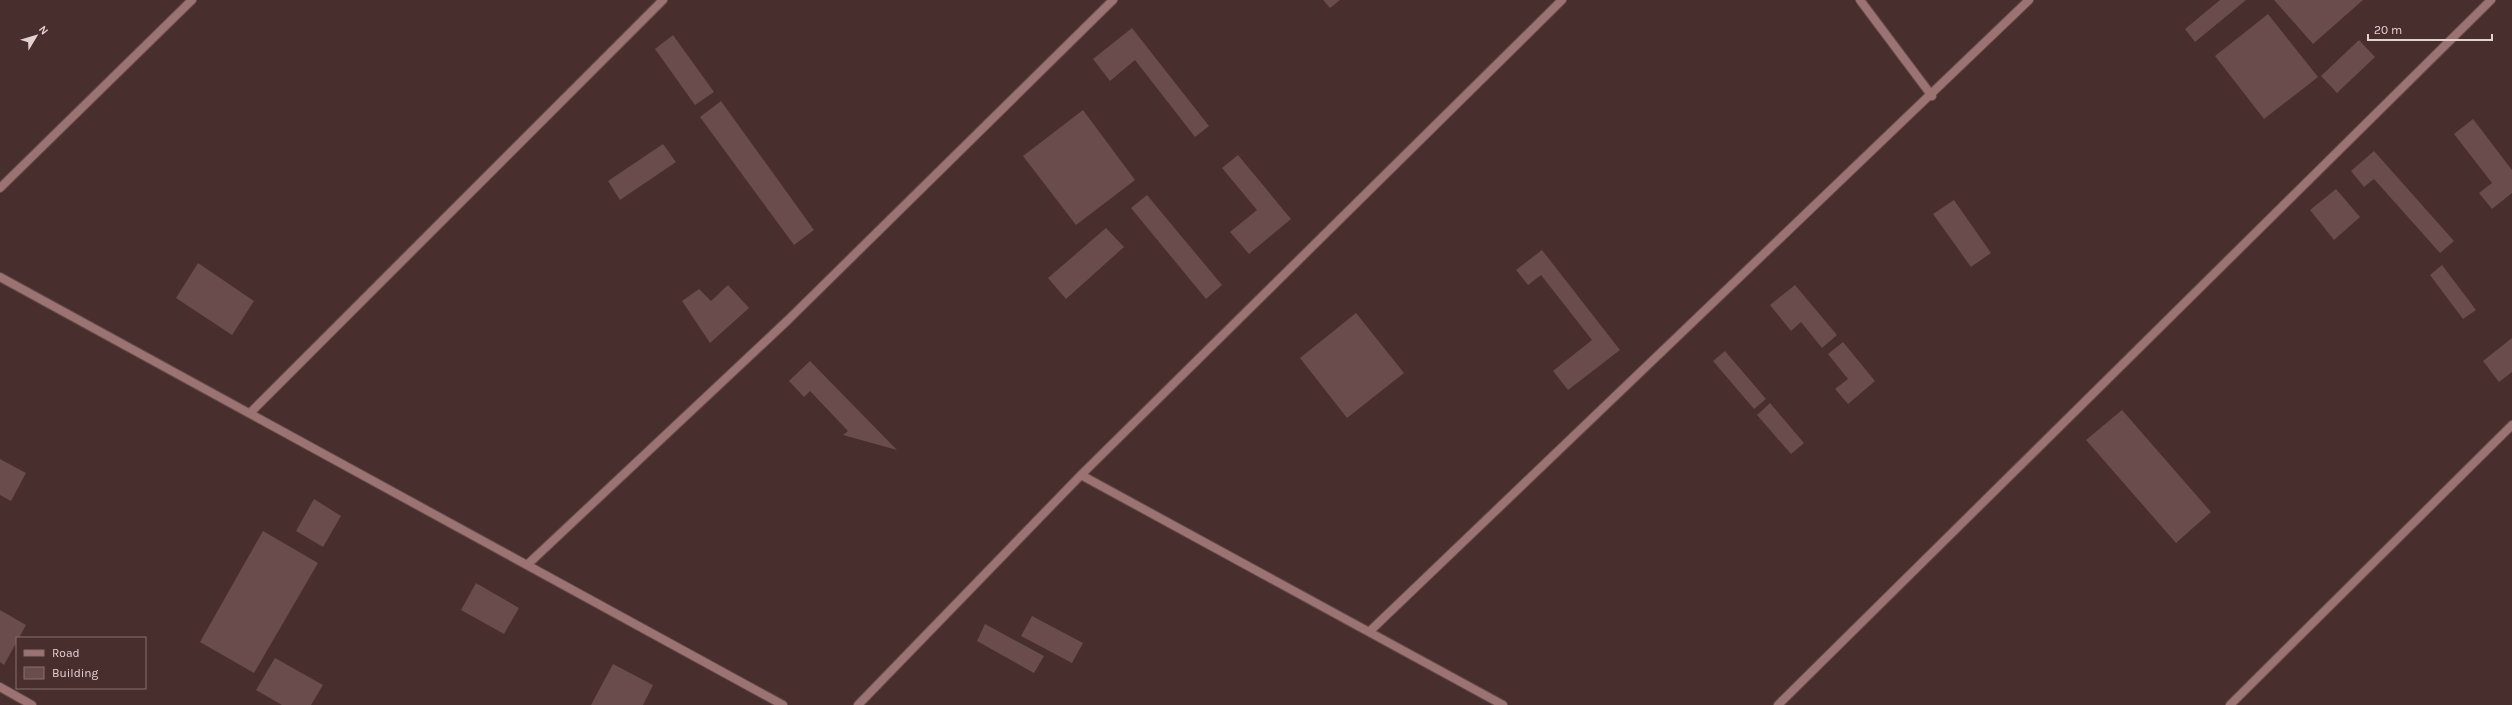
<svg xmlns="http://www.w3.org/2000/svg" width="2512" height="705" font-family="Karla,sans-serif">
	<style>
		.building { fill: #694c4b }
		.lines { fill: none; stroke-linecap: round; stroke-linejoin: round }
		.street-casing { stroke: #654c4b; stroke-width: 10 }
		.street { stroke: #9b7372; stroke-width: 8 }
	</style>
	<rect width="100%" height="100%" fill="#492e2e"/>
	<path class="building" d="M1323,0H1340L1330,8Z
		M2220,0H2246L2195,42L2185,29Z
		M2274,0H2363L2313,44Z
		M2268,14L2318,77L2264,119L2215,56Z
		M1132,28L1209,126L1195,137L1135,60L1110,81L1093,59Z
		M673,35L714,92L695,105L655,49Z
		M2359,40L2375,57L2337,93L2321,76Z
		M721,101L814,230L794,245L700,117Z
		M1083,110L1135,180L1076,225L1023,156Z
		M2473,119L2512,170V193L2492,209L2479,193L2492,183L2454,134Z
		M663,144L676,162L620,200L608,181Z
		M2374,151L2454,241L2440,253L2374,179L2364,187L2351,171Z
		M1238,155L1291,219L1249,254L1230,232L1257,210L1222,168Z
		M2336,189L2360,217L2334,240L2310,210Z
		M1147,195L1222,285L1206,299L1131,208Z
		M1954,200L1991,253L1971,267L1933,214Z
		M1106,228L1124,247L1066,299L1048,278Z
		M1542,250L1620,350L1568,390L1553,371L1592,340L1541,275L1528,285L1516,270Z
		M198,263L254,301L232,335L176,298Z
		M2442,265L2476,310L2463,319L2430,275Z
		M728,285L749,308L710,343L682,301L699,289L711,301Z
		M1795,285L1837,335L1822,348L1801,322L1791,331L1770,305Z
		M1356,313L1404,373L1347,418L1300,358Z
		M2512,338V372L2499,382L2483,361Z
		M1843,342L1875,381L1848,404L1835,389L1848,379L1828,354Z
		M1725,351L1766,399L1754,409L1713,361Z
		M810,361L897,450L843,435L848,431L810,391L804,397L789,381Z
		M1770,403L1804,443L1791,454L1757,415Z
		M2122,410L2211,512L2176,543L2086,440Z
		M0,459L26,473L11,501L0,495Z
		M314,499L341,516L323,547L296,531Z
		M263,531L318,563L254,673L200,642Z
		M476,583L519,608L504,634L461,610Z
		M0,610L26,625L4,665L0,662Z
		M1032,616L1083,643L1072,663L1021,636Z
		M985,624L1044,656L1034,673L977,641Z
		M275,658L323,685L311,705H282L256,690Z
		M613,664L653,685L643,705H591Z"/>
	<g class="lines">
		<defs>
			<path id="street" d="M1860,0L1932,96
				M0,188L192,0
				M0,277L783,705
				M250,413L663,0
				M1081,475L1503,705
				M527,565L788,320L1113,0
				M1369,632L2029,0
				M0,687L32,705
				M858,705L1081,475L1562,0
				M1778,705L2491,0
				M2230,705L2512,425"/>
		</defs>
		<use href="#street" class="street-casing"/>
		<use href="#street" class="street"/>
	</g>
	<rect x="16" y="637" width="130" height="52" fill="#492e2e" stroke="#87706f"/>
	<rect x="24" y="650" width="20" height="6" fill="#9b7372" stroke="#87706f"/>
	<text x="52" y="657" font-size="12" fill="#e4d2d1">Road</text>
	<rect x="24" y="667" width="20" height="12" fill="#694c4b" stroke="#87706f"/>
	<text x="52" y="677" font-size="12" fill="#e4d2d1">Building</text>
	<g transform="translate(36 36) rotate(52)" stroke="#492e2e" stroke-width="3" paint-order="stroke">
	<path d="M0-3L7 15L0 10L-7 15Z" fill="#e4d2d1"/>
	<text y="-6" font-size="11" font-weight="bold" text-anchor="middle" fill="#e4d2d1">N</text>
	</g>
	<path d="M2368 34v6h124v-6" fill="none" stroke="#e4d2d1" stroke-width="2"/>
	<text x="2374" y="34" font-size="12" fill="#e4d2d1" stroke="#492e2e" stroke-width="3" paint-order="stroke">20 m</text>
</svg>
